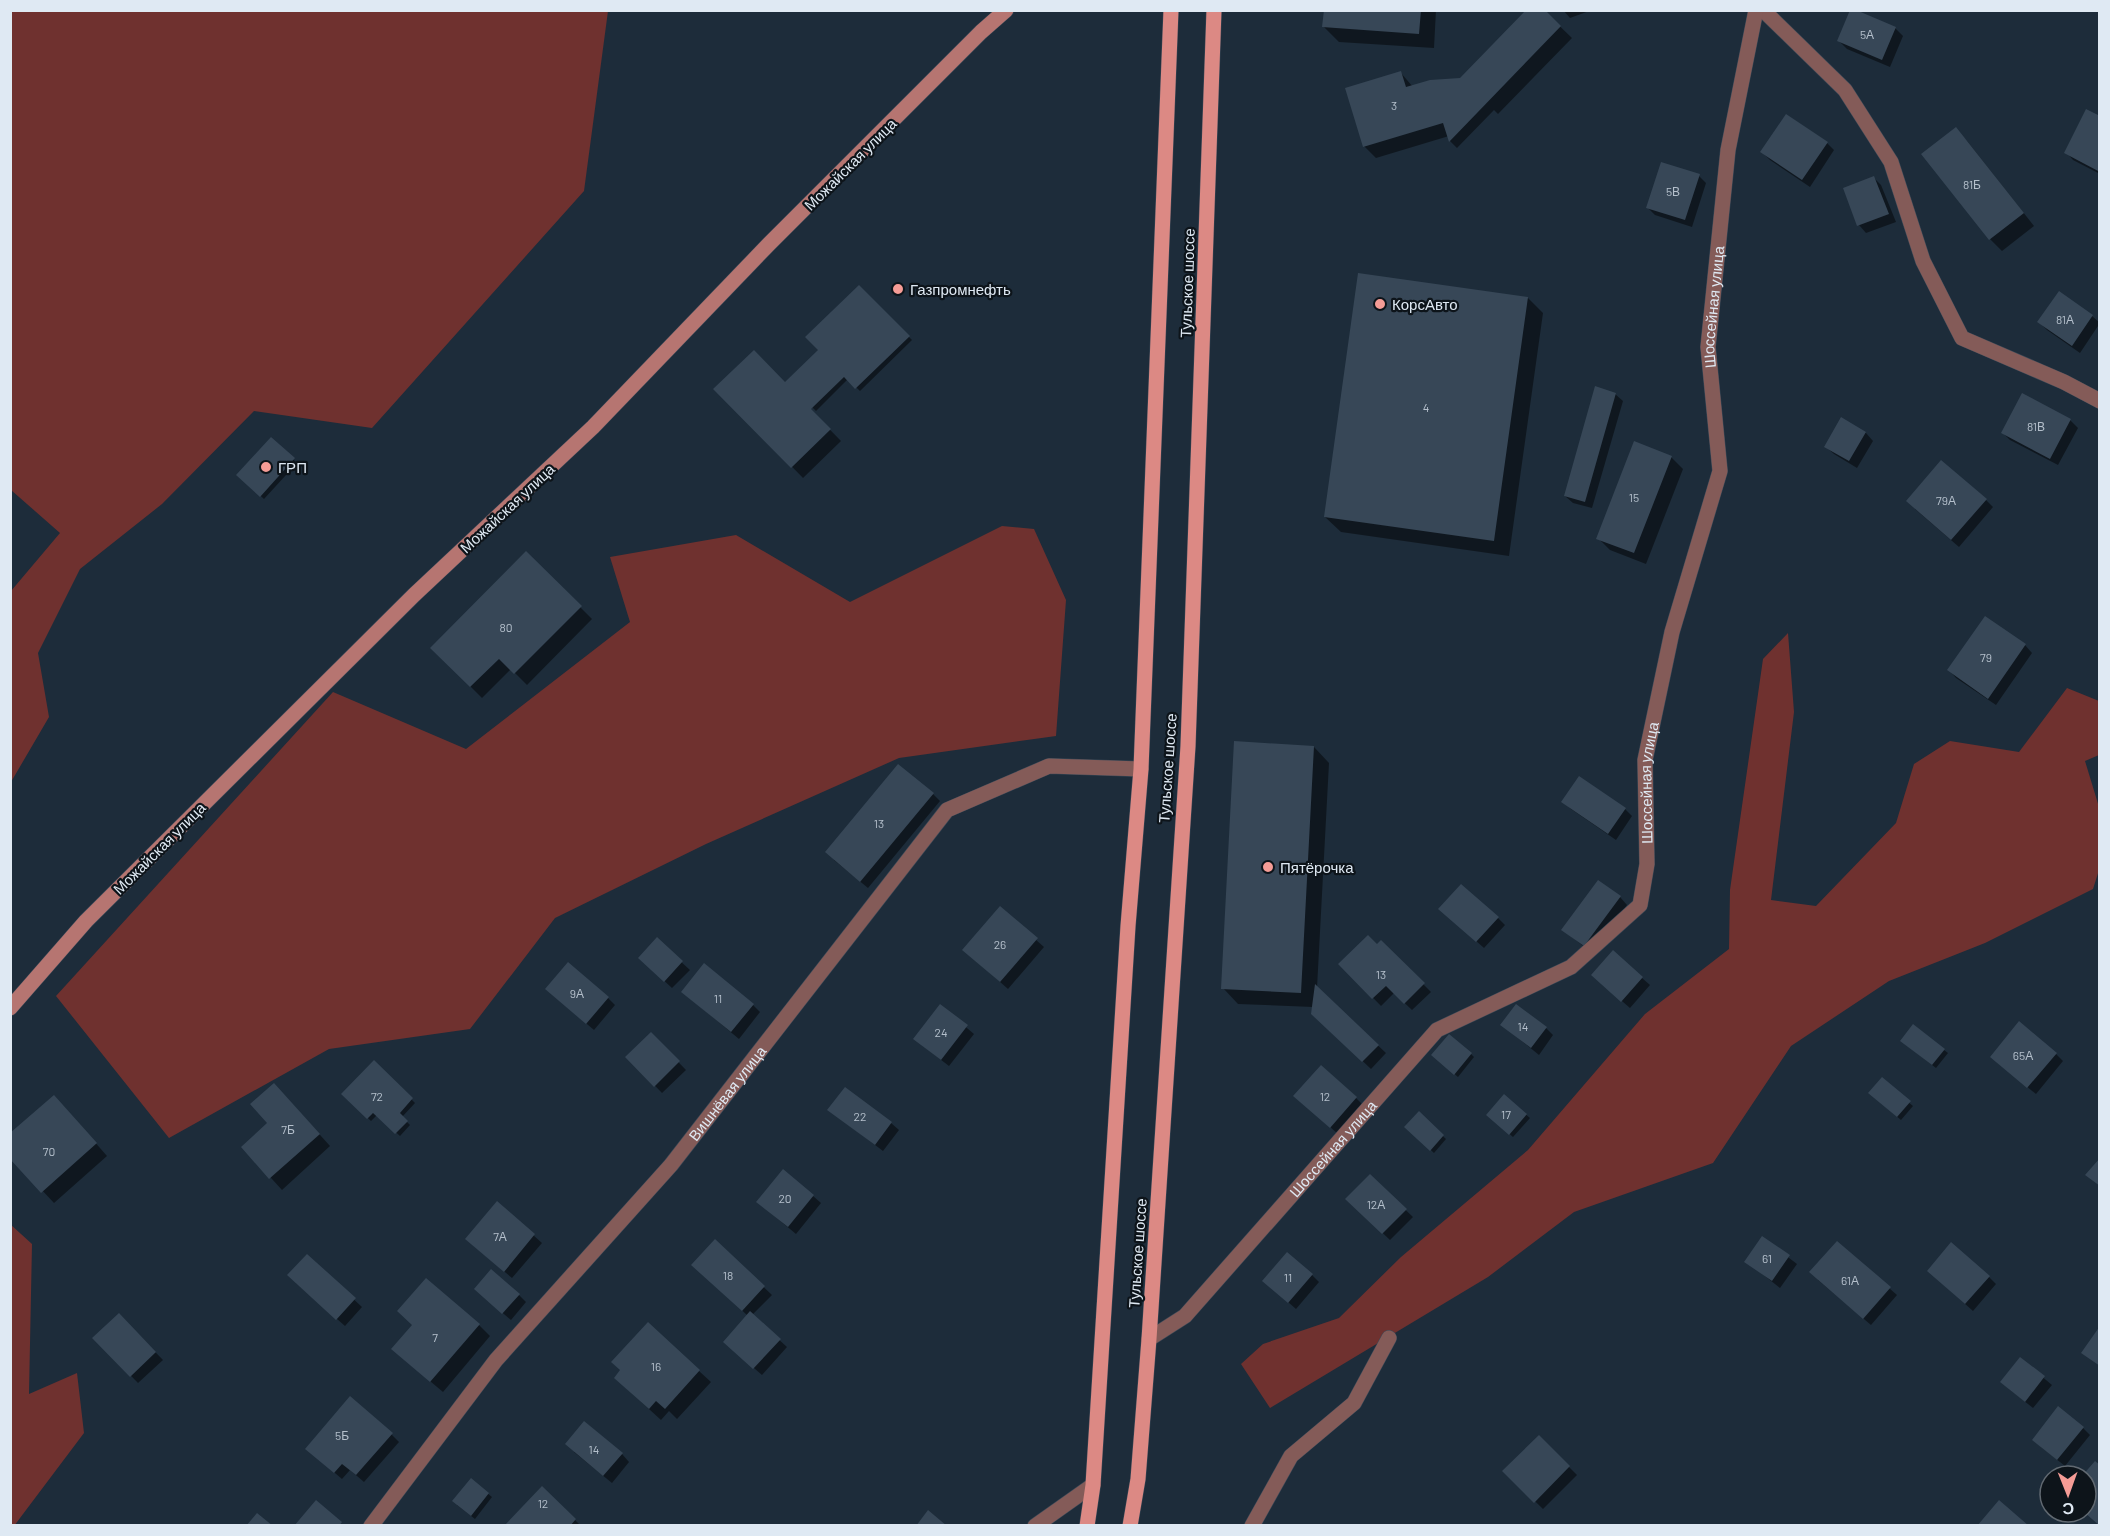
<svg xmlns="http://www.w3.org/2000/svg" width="2110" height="1536" font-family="Barlow,sans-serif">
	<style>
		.green { fill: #6f312f }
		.shadow { fill: #0007 }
		.building { fill: #374757 }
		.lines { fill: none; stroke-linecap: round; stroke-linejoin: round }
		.street-casing { stroke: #3c4a58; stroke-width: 16 }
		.secondary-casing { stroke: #3c4a58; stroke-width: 16 }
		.primary-casing { stroke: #3c4a58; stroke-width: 16 }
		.street { stroke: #845b58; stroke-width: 15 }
		.secondary { stroke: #b67571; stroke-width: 15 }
		.primary { stroke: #dc8984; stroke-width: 15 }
		.poi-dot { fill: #f59c96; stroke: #0d141a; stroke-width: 2 }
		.labels { text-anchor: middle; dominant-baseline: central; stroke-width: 4.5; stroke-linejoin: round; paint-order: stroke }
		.number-label { font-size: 12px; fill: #b5c0cc }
		.street-label { font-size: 15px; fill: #dfe9f3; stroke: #0d141a }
		.poi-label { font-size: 15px; fill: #dfe9f3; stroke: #0d141a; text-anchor: start }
	</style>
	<rect width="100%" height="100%" fill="#1d2c3a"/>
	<path class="green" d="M11,10L608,11L584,191L372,428L254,411L162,504L80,569L38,653L49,717L11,782V591L60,533L11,490Z
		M1002,526L1034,529L1066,600L1056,736L899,758L706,844L555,918L470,1029L329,1049L169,1138L56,996L333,692L466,749L630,622L610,557L736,535L850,602Z
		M1788,633L1794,712L1771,900L1816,906L1896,823L1914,764L1950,741L2019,752L2067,688L2099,701V755L2085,761L2099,807V870L2093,889L1985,943L1889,981L1791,1046L1713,1163L1574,1212L1488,1277L1270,1408L1241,1364L1263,1344L1339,1318L1401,1257L1528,1150L1645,1014L1729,949L1730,890L1763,659Z
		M10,1224L32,1244L29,1394L77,1373L84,1433L14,1526L10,1525Z"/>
	<path class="shadow" d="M1325,10H1436L1434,48L1339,42L1324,27Z
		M1543,10L1572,38L1498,114L1494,110L1457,148L1450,141L1449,136L1376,158L1364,146L1401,73L1413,87L1461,80Z
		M1563,10H1592L1570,18Z
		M1895,28L1903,36L1890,67L1847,49L1839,41Z
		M2100,118V174L2073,160L2066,152Z
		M1955,129L1967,141L2034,226L2002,251L1990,239L1923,154Z
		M1827,143L1834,150L1810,187L1770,160L1762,152Z
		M1699,176L1706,183L1692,227L1655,215L1648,208Z
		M1874,178L1881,185L1896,222L1866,233L1859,225Z
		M859,287L912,340L860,391L848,379L816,411L793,388L791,390L841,441L803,478L716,389L785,384L820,350Z
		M2059,294L2092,316L2100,323L2080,353L2047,330L2039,322Z
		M1528,298L1543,313L1509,556L1341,532L1325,517Z
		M1615,394L1623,401L1592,508L1573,503L1565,496Z
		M1842,419L1866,433L1873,441L1857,468L1834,454L1826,447Z
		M2070,420L2078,428L2058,465L2010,440L2003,433Z
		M271,439L297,463L264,499L238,475Z
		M1671,457L1683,469L1646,564L1610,550L1598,538Z
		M1986,500L1993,507L1959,547L1915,509Z
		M526,553L592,619L527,685L511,669L482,698L432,648Z
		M2025,645L2032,653L1996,705L1956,678L1949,670Z
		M1314,747L1329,763L1317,988L1386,1053L1371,1069L1313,1014V1007L1238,1004L1223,988Z
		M933,794L940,801L868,888L834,860Z
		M1563,802L1625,809L1632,816L1616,840L1571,809Z
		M1620,897L1627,905L1592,953L1563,930Z
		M1000,908L1044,947L1008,989L972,957Z
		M1448,916L1498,918L1505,925L1484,948Z
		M657,940L690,970L672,988L647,965Z
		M1381,942L1431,992L1412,1010L1394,993L1381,1006L1340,964L1377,946Z
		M1642,978L1650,985L1630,1008L1601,983Z
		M554,996L608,998L615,1005L594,1030Z
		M691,999L753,1005L760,1012L739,1039Z
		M941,1006L974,1034L949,1066L923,1046Z
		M1502,1025L1546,1028L1553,1035L1539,1055Z
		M651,1034L686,1070L662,1093L627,1057Z
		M1905,1044L1944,1050L1948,1053L1936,1068Z
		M1471,1054L1474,1057L1458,1077L1436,1058Z
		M2056,1054L2063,1061L2036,1094L1999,1064Z
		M374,1062L415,1103L402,1117L410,1125L400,1136L377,1115L371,1121L343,1094Z
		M1882,1080L1913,1106L1901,1120L1874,1097Z
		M285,1096L330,1146L282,1190L243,1147L269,1123Z
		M1504,1096L1530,1118L1513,1137L1491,1118Z
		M1356,1098L1363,1105L1338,1134L1303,1103Z
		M65,1108L107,1156L54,1203L10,1156Z
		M829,1110L891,1123L899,1130L883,1151Z
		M1419,1114L1446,1139L1434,1153L1406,1127Z
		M1370,1176L1413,1217L1390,1240L1347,1199Z
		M813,1196L821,1203L796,1234L766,1209Z
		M497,1203L542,1243L512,1278L474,1246Z
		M1763,1238L1797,1264L1780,1288L1746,1261Z
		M715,1241L772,1295L752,1315L787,1347L762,1375L732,1349L748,1316L701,1272Z
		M307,1256L362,1307L345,1326L296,1283Z
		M1312,1275L1319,1282L1296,1309L1272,1288Z
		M1989,1277L1996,1284L1973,1311L1936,1278Z
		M1818,1280L1889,1288L1897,1295L1871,1325Z
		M519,1295L526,1302L511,1320L483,1296Z
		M119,1315L163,1360L138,1383L94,1338Z
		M479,1325L490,1336L443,1392L405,1360Z
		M2021,1359L2052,1385L2033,1408L2009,1389Z
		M699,1371L711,1382L677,1419L669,1411L661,1420L627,1389Z
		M2083,1428L2090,1435L2065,1466L2041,1447Z
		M391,1434L399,1442L364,1482L350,1470L342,1479L315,1456Z
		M1539,1437L1577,1475L1543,1509L1504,1471Z
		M574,1452L622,1454L629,1462L612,1483Z
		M471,1480L492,1497L475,1519L457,1505Z
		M542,1488L575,1520L581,1526H506Z"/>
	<path class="building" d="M1324,10H1421L1419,34L1322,27Z
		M1526,10H1545L1561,26L1449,142L1443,123L1363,147L1345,88L1401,71L1406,87L1430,80L1460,78Z
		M1850,10H1856L1896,27L1882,60L1837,41Z
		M2086,109L2100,116V172L2064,153Z
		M1786,114L1828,142L1802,180L1760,152Z
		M1956,127L2024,213L1989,240L1921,154Z
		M1661,162L1700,174L1685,220L1646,208Z
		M1874,176L1889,214L1857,226L1843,188Z
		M1358,273L1528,297L1494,541L1324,517Z
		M859,285L910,336L855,389L844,377L811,409L831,429L791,468L713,389L754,350L785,382L818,350L805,337Z
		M2059,291L2093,315L2072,346L2037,322Z
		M1595,386L1616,393L1585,502L1564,496Z
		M2022,393L2071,419L2050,459L2001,433Z
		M1841,417L1866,432L1849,461L1824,447Z
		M271,437L295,458L260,497L236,475Z
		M1634,441L1672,456L1634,553L1596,539Z
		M1941,460L1987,499L1951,540L1906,501Z
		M526,551L582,606L514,674L499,659L470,687L430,648Z
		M1985,616L2026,644L1988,699L1947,670Z
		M1234,741L1314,746L1301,993L1221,989Z
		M898,764L934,793L860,882L825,852Z
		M1579,776L1626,808L1608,834L1561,802Z
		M1598,880L1621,896L1584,946L1561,930Z
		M1461,884L1499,917L1476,942L1438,909Z
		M1000,906L1038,938L1000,982L962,950Z
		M1368,935L1377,944L1381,940L1425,983L1404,1004L1386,986L1372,999L1338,964Z
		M657,937L683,961L664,982L638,958Z
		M1613,950L1643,977L1621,1002L1591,975Z
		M568,962L609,997L586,1024L545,989Z
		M704,963L754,1004L731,1032L681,992Z
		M1315,984L1379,1045L1362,1062L1311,1014Z
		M940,1004L968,1025L941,1060L913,1039Z
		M1516,1004L1547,1027L1531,1048L1500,1025Z
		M2019,1021L2057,1053L2027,1088L1990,1057Z
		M1913,1024L1945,1049L1932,1065L1900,1041Z
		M651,1032L680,1061L654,1087L625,1057Z
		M1449,1034L1472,1053L1454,1075L1431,1055Z
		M374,1060L413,1098L400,1113L408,1121L395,1134L373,1113L367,1119L341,1094Z
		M1321,1065L1357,1097L1330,1128L1293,1096Z
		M1882,1077L1911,1101L1897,1117L1868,1093Z
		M274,1083L320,1134L269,1179L241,1147L267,1123L250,1104Z
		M845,1087L892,1122L875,1145L827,1110Z
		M1504,1094L1527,1114L1509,1135L1486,1115Z
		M54,1095L97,1143L41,1193L10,1159V1133Z
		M1419,1111L1444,1135L1430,1151L1404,1127Z
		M2100,1158V1186L2085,1175Z
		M783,1169L814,1195L788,1227L756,1202Z
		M1370,1174L1407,1209L1382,1234L1345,1199Z
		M497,1201L535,1234L504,1272L465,1239Z
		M1762,1236L1790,1255L1772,1281L1744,1262Z
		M715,1239L765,1286L742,1311L691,1265Z
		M1837,1241L1891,1287L1863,1319L1809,1272Z
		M1951,1242L1990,1276L1965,1304L1927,1271Z
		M1287,1252L1313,1274L1288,1303L1262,1281Z
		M307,1254L356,1298L336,1320L287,1275Z
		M491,1269L520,1294L502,1314L474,1289Z
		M426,1278L480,1324L430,1382L391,1349L412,1325L397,1311Z
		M750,1311L781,1339L753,1369L723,1342Z
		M119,1313L156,1352L130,1377L92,1338Z
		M648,1322L700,1370L665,1409L656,1401L649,1409L614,1378L620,1370L611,1362Z
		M2100,1326V1366L2081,1353Z
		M2020,1357L2045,1376L2025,1402L2000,1382Z
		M350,1396L393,1433L356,1475L342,1464L334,1473L305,1449Z
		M2058,1406L2084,1427L2057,1460L2032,1440Z
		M584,1421L623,1453L603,1476L565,1444Z
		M1539,1435L1570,1466L1534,1503L1502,1471Z
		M2095,1461L2100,1465V1526L2084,1512H2086V1476H2082Z
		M471,1478L489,1493L471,1516L452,1501Z
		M542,1486L576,1519L570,1526H504Z
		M316,1500L342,1522L339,1526H294Z
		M1999,1500L2029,1526H1977Z
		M928,1510L947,1526H916Z
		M257,1513L273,1526H246Z"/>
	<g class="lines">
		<defs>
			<g id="street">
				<path d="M1763,10L1845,90L1891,162L1923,261L1962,338L2064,382L2100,401"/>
				<path id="s1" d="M1149,1339L1185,1316L1437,1030L1571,967L1640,905L1647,864L1645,760L1672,632L1720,471L1708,347L1728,150L1756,10"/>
				<path id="s2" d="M371,1526L496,1360L671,1165L947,810L1049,766L1141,769"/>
				<path d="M1035,1526L1093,1485"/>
				<path d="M1252,1526L1291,1456L1354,1403L1389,1338"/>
			</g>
			<path id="secondary" d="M10,1008L86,921L414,595L593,427L769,244L981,32L1006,10"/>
			<path id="primary" d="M1087,1526L1093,1485L1128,926L1141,769L1171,10
				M1130,1526L1138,1479L1149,1339L1188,746L1214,10"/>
		</defs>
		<use href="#street" class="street-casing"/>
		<use href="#secondary" class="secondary-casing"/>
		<use href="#primary" class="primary-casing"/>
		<use href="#street" class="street"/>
		<use href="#secondary" class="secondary"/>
		<use href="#primary" class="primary"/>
	</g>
	<g class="poi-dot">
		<circle cx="898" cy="289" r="6"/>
		<circle cx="1380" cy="304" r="6"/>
		<circle cx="266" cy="467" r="6"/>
		<circle cx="1268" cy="867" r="6"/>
	</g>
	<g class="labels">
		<g class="number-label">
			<text x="1867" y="34">5А</text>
			<text x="1394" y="105">3</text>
			<text x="1972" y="184">81Б</text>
			<text x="1673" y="191">5В</text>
			<text x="2065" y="319">81А</text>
			<text x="1426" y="407">4</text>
			<text x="2036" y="426">81В</text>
			<text x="1634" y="497">15</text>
			<text x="1946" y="500">79А</text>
			<text x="506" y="627">80</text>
			<text x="1986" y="657">79</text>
			<text x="879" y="823">13</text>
			<text x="1000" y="944">26</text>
			<text x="1381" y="974">13</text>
			<text x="577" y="993">9А</text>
			<text x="718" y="998">11</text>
			<text x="1523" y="1026">14</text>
			<text x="941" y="1032">24</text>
			<text x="2023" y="1055">65А</text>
			<text x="377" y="1096">72</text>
			<text x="1325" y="1096">12</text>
			<text x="1506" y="1114">17</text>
			<text x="860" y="1116">22</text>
			<text x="288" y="1129">7Б</text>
			<text x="49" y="1151">70</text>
			<text x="785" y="1198">20</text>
			<text x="1376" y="1204">12А</text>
			<text x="500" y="1236">7А</text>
			<text x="1767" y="1258">61</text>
			<text x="728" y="1275">18</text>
			<text x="1288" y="1277">11</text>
			<text x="1850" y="1280">61А</text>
			<text x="435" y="1337">7</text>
			<text x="656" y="1366">16</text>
			<text x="342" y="1435">5Б</text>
			<text x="594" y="1449">14</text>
			<text x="543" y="1503">12</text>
		</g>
		<g class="street-label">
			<text transform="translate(850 164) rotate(-45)">Можайская улица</text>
			<text transform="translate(1187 283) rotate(-88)">Тульское шоссе</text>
			<text stroke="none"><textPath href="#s1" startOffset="1274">Шоссейная улица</textPath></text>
			<text transform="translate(507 508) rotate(-43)">Можайская улица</text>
			<text transform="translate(1167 768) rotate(-86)">Тульское шоссе</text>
			<text stroke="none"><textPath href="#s1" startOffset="788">Шоссейная улица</textPath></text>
			<text transform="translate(159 848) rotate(-45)">Можайская улица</text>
			<text stroke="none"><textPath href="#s2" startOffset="561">Вишнёвая улица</textPath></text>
			<text stroke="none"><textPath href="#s1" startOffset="266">Шоссейная улица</textPath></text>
			<text transform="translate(1137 1253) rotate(-86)">Тульское шоссе</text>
		</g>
		<g class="poi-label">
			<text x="910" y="289">Газпромнефть</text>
			<text x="1392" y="304">КорсАвто</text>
			<text x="278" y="467">ГРП</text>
			<text x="1280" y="867">Пятёрочка</text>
		</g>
	</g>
	<rect width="2110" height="1536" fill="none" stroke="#dfe9f3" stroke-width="24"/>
	<g transform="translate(2068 1494) rotate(179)"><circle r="28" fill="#0d141a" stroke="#616971" stroke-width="1.5"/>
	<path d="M0-4.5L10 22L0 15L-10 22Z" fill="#f59c96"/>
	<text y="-9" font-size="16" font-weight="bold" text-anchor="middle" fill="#dfe9f3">С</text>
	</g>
</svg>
